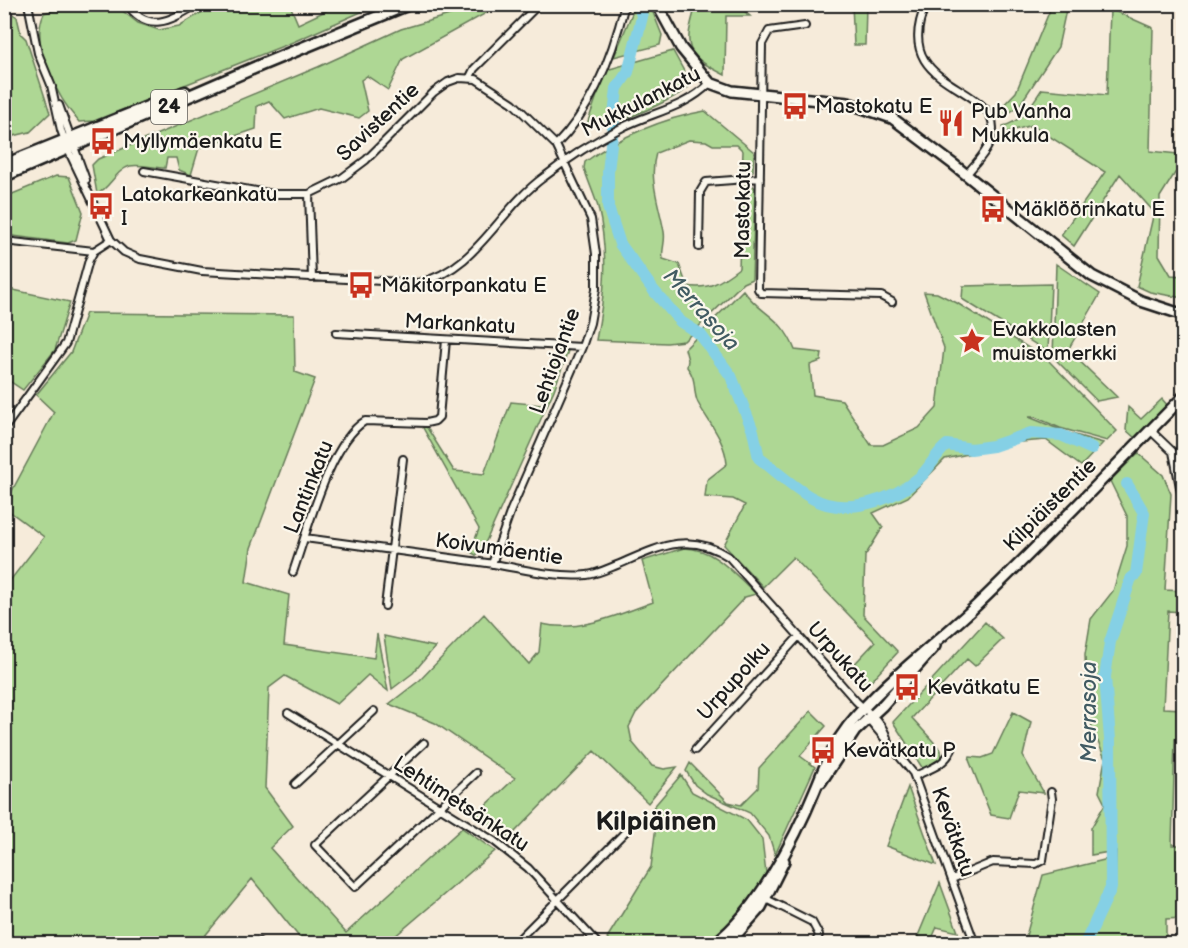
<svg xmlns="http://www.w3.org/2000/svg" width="1188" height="948" font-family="'Balsamiq Sans',sans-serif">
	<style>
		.green { fill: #aed794; stroke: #657a58; stroke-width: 1.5 }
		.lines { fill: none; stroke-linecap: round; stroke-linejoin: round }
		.river { stroke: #85d0e5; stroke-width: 12 }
		.street-casing { stroke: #1c1c1c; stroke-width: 10 }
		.secondary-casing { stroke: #1c1c1c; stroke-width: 14 }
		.highway-casing { stroke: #1c1c1c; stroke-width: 15 }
		.street { stroke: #fbf7ec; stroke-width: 6 }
		.secondary { stroke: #fbf7ec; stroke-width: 9 }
		.highway { stroke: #fbf7ec; stroke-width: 10 }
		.labels { text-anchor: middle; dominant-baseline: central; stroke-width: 4.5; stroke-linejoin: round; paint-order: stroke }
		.shield { fill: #fbf7ec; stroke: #5f5e5a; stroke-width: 1.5 }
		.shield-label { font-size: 20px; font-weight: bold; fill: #1c1c1c }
		.street-label { font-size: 21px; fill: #1c1c1c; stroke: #fbf7ec }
		.poi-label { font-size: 21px; fill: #1c1c1c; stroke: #fbf7ec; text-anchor: start }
		.water-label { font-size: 22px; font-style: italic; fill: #415b62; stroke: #fbf7ec }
		.district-label { font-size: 27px; font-weight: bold; fill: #1c1c1c; stroke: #fbf7ec }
	</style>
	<rect width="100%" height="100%" fill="#f6ebda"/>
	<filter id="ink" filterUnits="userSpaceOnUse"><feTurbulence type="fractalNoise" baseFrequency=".0167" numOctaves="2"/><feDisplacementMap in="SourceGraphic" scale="12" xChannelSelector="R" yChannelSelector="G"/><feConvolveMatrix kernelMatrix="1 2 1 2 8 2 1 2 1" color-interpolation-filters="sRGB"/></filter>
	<g filter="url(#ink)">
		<path class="green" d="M75,5H115L138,23L159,30L179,26L214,5H290L298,24L338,5H377L293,42L94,121L79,122C58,98 29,45 44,13Z
			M484,5L488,12L403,59L388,90L367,76L361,80L368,111L359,118L319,108L285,119L269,101L257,106L256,129L199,148L191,175L179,170L176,158H167L165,168C155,168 139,164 130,166C116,170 110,188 97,194L92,165L98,159L318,67L401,29Z
			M632,5H650L662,35L660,45L614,57L633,11Z
			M696,5H737L750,16H726L725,75C683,54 684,47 696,5Z
			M852,5H866L865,45H854Z
			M1052,5H1072H1067L1058,47L1019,106L1000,119L997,112L1016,92Z
			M1110,9L1153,28L1150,151L1178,154L1184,152L1183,171L1175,173L1160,197L1159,255L1171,275L1183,276V298L1150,292L1137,286L1154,212L1120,174L1074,246L1061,235L1105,172L1032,125L1004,133L1003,126C1023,121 1031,105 1042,89L1107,95Z
			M11,13L17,17L21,34L26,39L50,113L30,132L5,138V15Z
			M673,51L691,84C683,96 617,125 601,125C597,126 592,124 587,124L606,70Z
			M705,111L754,152L753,171L742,175L743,151L737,145H713L706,141L689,140L656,153C648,179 660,207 664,232C666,242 661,250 663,259L679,264L687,286C709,290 721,282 739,268L742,183H750L755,188L752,279L743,283L684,341L667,343L596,340C605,295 609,253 598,207C594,194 588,181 584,168L585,162C618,137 664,118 705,111Z
			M56,176L69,177L83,212L76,240L68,243L5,235V197Z
			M1056,264L1100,294L1068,350L1117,397L1097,401L1053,357Z
			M1051,284L1048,352L962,299L963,286Z
			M4,288L70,302L55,350L23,390L5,378Z
			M743,290C763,317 781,315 795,350L822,353L821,361L810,365L813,395L842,400L871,445H883L919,428L937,408L944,348L924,292L937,293L957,303L1048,360L1117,431L1107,441L1060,428L1035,417H1029L1068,433L1103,443L1081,466L1046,440L1008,443L991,449L945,459L908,497L873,513L883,527L865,556L863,615L898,652L864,689L847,672L875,642L793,557L763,587L724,545L745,505L733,499L705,497L707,480L727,464C725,440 709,423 698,403C692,390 698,381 687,367L688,360L685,349Z
			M86,313L294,315L295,372L315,379L251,548L246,582L289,595L284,645L374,658L377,634L388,691L368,675L337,704L285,676L269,688L265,788L293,826L270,848L346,933L462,828L495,851L387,943H304L252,879L199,943H5V587L44,537L5,508V504L54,412L36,395L71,352Z
			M558,350L568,351L554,390L482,550L476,555L470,552L479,529L422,426H426L454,471L484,474L511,402L542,405Z
			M1162,399L1168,406L1135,438L1126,430L1128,407L1141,419Z
			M1138,453L1163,475L1171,494L1165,590L1183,591V612L1168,611L1163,708L1183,709V739H1175L1172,845H1183V918L1166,919V943H1090L1115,888L1116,851L1091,855V828L1105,804L1099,792L1105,759L1092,727L1086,682L1085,655L1091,619L1113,591L1127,546V516L1110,481Z
			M684,548C716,549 733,573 756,594L745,597L636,713L629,727L632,742L652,766L664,769L677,767L648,803L594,751L509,838L476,815L515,778L435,723L389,704L420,680L484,614L529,664L539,652L542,624C579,633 620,614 653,602L642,561Z
			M985,622L1003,639L975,666L967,659L912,718L941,750L942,758L923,769L893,722Z
			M384,636L435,647L413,673L392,689Z
			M811,711L826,726L800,756L815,767L775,855L769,836L750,813L707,794L695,785L686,771L690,763L728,802L741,805L758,788L759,768Z
			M1013,712L1031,722L1023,756L1044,793L1019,790L1009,818L991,815L969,760L970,757L982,758L993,754Z
			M681,775L692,792L747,820L762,839L766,873L755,892L727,925L705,943H612L607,938L651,867L657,817L651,810Z
			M908,787L936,865L886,846Z
			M1108,859L1107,887L1081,943H1024L1043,875Z
			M940,883L958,932L937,927L930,943H915Z"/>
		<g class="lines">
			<path class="river" d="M639,4L642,17L628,72L617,88L608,172V207L620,244L654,291L681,322L700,334L731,376L753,431L759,458C776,471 793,487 812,498C844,517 894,500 920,477C931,467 936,453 947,445L971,449L993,446L1031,433L1061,435L1092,449
				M1085,944L1111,888L1110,739L1105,677L1110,642L1131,578L1136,574L1144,513L1127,484"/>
			<defs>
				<path id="street" d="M28,4L38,53L52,87
					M127,4C149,36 174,18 198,4
					M926,4C887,93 1005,82 992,136C989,150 975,164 966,175
					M805,26L769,31L762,44L758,289L761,293L881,296L892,302
					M470,77L474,69L534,9
					M51,85L61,130L70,154L111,240L124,252L140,259L202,271L418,283C477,270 498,210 544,177C567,159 595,141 621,128C652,112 684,109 710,83
					M59,105L86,180
					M556,145C593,108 613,54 625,4
					M144,171L273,194H309L342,178L366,160L434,92L448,82L459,78L476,79L513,103L556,145L591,219L596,254V289L590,323L582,347L511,510L492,564
					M309,194L312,278
					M4,241L94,251
					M699,247L700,192L706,182L760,178
					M336,333L582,347
					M4,429L66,343L89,260L94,251L111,240
					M1150,430L1173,452L1181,492
					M305,538C366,546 426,555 487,563C521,568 552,578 587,575C597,574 607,569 617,565C657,548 688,530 729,557L856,701C869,714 881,720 887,738
					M4,548H5
					M293,572C307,532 330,442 365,421L426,423L435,421L439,417L446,340
					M385,606L403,459
					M288,713L494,841L528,868L598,944
					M867,717L913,773L975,944
					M424,743L315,845L355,887L476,773
					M695,750L799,636
					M915,776C931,768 944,766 952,749
					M295,784L374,711
					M952,879L993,862L1036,864L1043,860L1052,799L1051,792
					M764,898L812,922L819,935L815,944
					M257,944L259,942
					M514,944L627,830"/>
				<path id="secondary" d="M657,4L681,48L710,83L732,91L848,103L892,118L953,164L1092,276L1141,301L1184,315
					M821,782L855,731L882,706L935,646
					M714,944C757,912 795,839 815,790C825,766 831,748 848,726C885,680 934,646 977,605C1047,538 1115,466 1184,396
					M728,944L761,907L784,861"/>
				<path id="highway" d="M4,165L185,92
					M4,176L261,65L409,4"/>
			</defs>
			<use href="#street" class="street-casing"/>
			<use href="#secondary" class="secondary-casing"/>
			<use href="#highway" class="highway-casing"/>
			<use href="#street" class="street"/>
			<use href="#secondary" class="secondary"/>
			<use href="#highway" class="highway"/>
		</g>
	</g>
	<defs>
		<symbol id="bus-bare" viewBox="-9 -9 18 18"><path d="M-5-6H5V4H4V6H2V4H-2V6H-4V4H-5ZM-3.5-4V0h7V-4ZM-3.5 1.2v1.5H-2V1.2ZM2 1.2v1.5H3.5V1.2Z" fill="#c8321e" stroke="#fbf7ec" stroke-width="2.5" paint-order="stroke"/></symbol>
		<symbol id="restaurant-bare" viewBox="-9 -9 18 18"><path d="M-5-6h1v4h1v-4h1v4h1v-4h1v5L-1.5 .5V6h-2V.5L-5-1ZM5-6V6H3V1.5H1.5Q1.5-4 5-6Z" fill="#c8321e" stroke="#fbf7ec" stroke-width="2.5" paint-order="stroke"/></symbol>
		<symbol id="sight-bare" viewBox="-9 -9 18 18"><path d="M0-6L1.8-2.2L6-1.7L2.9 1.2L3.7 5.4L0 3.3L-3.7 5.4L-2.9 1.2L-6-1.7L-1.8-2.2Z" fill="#c8321e" stroke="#fbf7ec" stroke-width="2.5" paint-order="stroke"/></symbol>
	</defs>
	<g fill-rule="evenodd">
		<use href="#bus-bare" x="776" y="87" width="38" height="38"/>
		<use href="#restaurant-bare" x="932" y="104" width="38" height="38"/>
		<use href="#bus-bare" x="84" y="122" width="38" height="38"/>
		<use href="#bus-bare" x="82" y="187" width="38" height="38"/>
		<use href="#bus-bare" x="974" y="190" width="38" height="38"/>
		<use href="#bus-bare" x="342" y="266" width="38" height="38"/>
		<use href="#sight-bare" x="953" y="322" width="38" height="38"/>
		<use href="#bus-bare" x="888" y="668" width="38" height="38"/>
		<use href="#bus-bare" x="804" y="731" width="38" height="38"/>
	</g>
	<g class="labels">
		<rect class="shield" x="151" y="90" width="36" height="34" rx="4.5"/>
		<g class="shield-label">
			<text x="169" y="107">24</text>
		</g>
		<g class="street-label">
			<text transform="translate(641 102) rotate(-27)">Mukkulankatu</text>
			<text transform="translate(378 122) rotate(-43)">Savistentie</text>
			<text transform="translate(743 210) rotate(-89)">Mastokatu</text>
			<text transform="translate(460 324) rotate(3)">Markankatu</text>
			<text transform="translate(555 361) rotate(-70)">Lehtiojantie</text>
			<text transform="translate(309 487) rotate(-68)">Lantinkatu</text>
			<text transform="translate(1050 505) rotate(-45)">Kilpiäistentie</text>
			<text transform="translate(499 549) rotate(8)">Koivumäentie</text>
			<text transform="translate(840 657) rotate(48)">Urpukatu</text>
			<text transform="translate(734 681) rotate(-48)">Urpupolku</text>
			<text transform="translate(461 804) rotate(33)">Lehtimetsänkatu</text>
			<text transform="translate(953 832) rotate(71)">Kevätkatu</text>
		</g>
		<g class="poi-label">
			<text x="815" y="106">Mastokatu E</text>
			<text x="971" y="111">Pub Vanha<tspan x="971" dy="24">Mukkula</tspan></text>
			<text x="123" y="141">Myllymäenkatu E</text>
			<text x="121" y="194">Latokarkeankatu<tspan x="121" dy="24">I</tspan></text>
			<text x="1013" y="209">Mäklöörinkatu E</text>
			<text x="381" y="285">Mäkitorpankatu E</text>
			<text x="992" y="329">Evakkolasten<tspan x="992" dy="24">muistomerkki</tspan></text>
			<text x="927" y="687">Kevätkatu E</text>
			<text x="843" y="750">Kevätkatu P</text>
		</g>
		<g class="water-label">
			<text transform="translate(701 310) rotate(48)">Merrasoja</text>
			<text transform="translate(1089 712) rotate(-90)">Merrasoja</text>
		</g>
		<g class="district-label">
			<text x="656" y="822">Kilpiäinen</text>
		</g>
	</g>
	<rect width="1188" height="948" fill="none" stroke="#fbf7ec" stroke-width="24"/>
	<rect x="12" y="12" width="1164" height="924" fill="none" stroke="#1c1c1c" stroke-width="2" filter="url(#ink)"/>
</svg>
